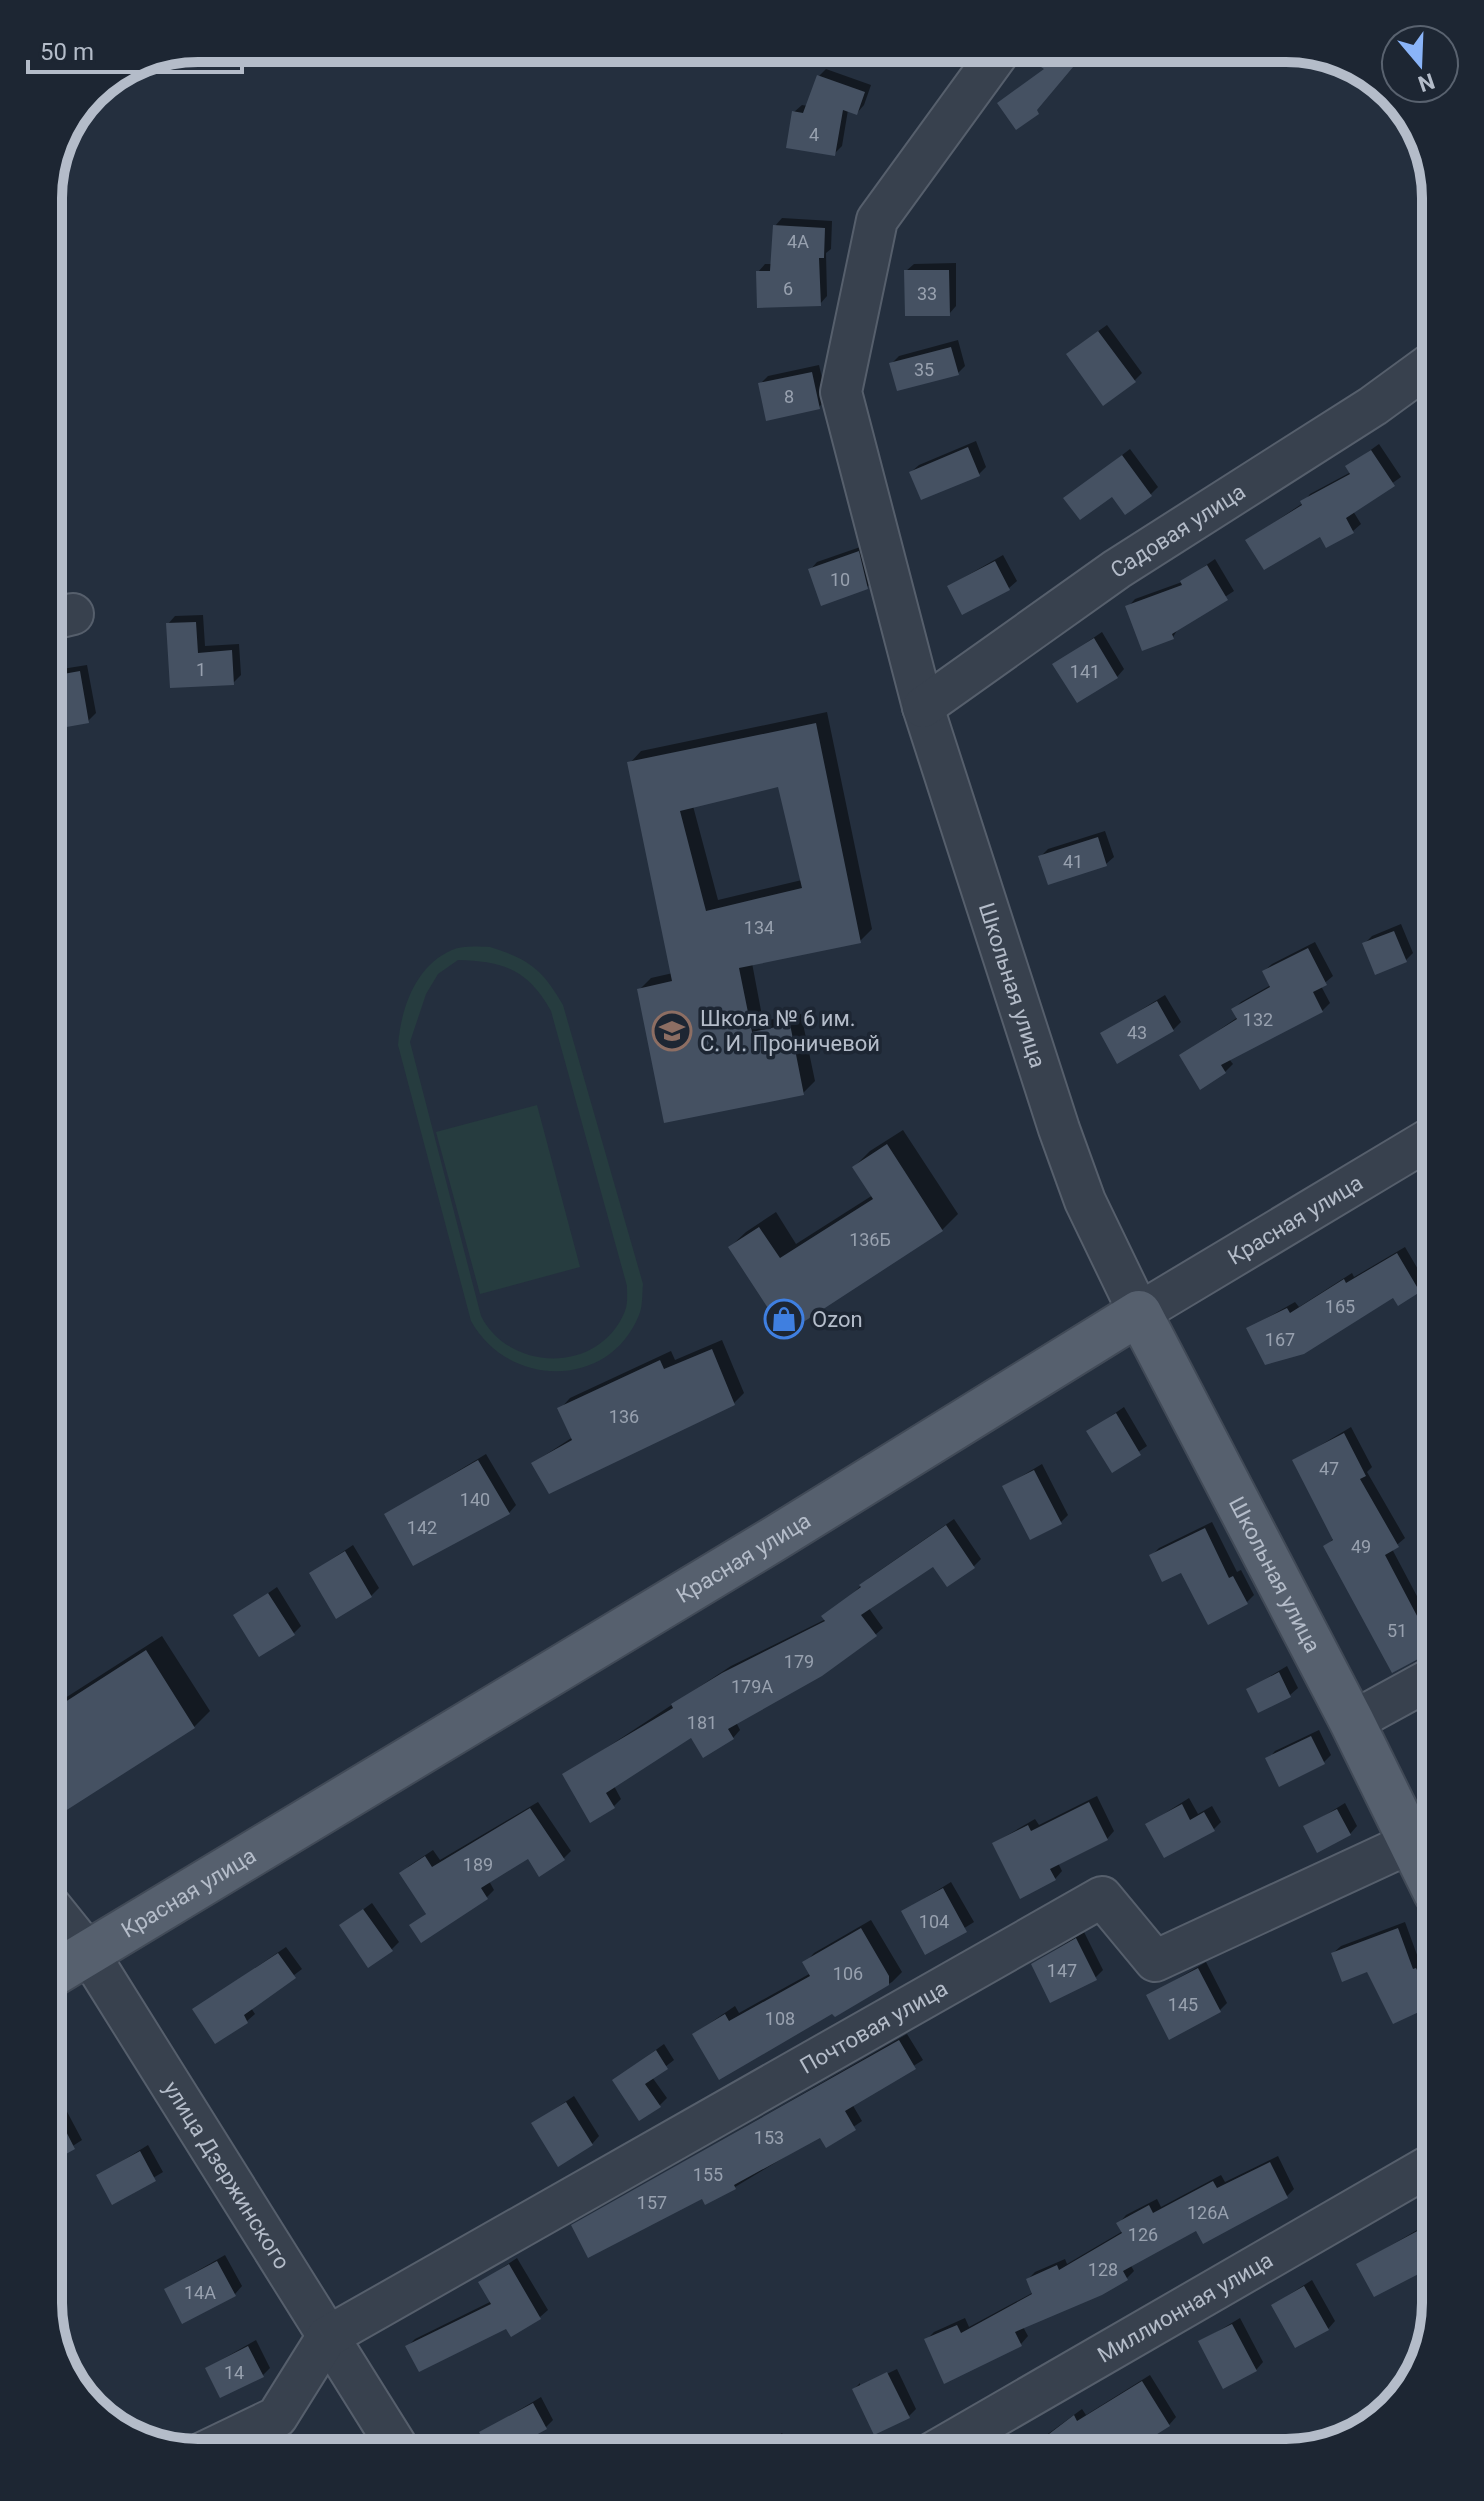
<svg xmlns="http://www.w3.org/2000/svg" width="1484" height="2501" font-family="Roboto,sans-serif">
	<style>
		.green { fill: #263c3f; fill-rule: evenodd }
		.shadow { fill: #0007; fill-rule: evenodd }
		.building { fill: #455162; fill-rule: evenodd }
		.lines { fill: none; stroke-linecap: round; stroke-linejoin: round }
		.minor-casing { stroke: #565f6c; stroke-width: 44 }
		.major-casing { stroke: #414a57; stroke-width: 48 }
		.minor { stroke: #38414e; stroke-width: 40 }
		.major { stroke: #56606e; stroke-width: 44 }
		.labels { text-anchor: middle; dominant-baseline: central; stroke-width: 7; stroke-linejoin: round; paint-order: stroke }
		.number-label { font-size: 18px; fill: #98a1af }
		.street-label { font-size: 22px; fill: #b4bcc9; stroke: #1d2633 }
		.poi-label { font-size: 22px; fill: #b4bcc9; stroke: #1d2633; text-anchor: start }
		.rim { fill: none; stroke: #b4bcc9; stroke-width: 10 }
	</style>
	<rect width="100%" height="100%" fill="#242f3e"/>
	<path class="green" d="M490,947C529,959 543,970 563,1005L643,1284C642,1293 643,1306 639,1315C609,1390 508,1388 471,1321L398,1045C401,1009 415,966 452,950C463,945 479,947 490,947ZM458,960C504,961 528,970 551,1011L627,1286C627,1293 628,1304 625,1311C600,1374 510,1373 481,1316L410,1042L426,994L438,974Z
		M537,1105L580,1267L480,1294L436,1132Z"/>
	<path class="shadow" d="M826,69L871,85L864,105L857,113L848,110L842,146L834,154L794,112L802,105L808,106L819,76Z
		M782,218L832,221L831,249L826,253L827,296L820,304L758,272L765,264H772L775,226Z
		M956,263V306L949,314L906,271L914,264Z
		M1107,325L1142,373L1134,381L1076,347Z
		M958,340L965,366L958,373L892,363L899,356Z
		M819,365L827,399L819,407L760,384L768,376Z
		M976,441L986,467L979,474L911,472L919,465Z
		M1379,444L1401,477L1353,511L1361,524L1353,531L1327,546L1321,534L1248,540L1303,503L1310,494L1351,472L1347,467Z
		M1130,449L1158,487L1150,495L1066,498Z
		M866,545L875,579L867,587L810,570L817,562Z
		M1003,555L1017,581L1009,588L949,586Z
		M1215,559L1234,591L1179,627L1173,637L1128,607L1135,599L1182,582Z
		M203,615L205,646L239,644L241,675L233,683L171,686L168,624L175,616Z
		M1102,632L1124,669L1117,677L1055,664Z
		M87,665L96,713L88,721L54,677L62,669Z
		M827,712L872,929L860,941L752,963L763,1021L801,1014L815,1081L803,1093L639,990L651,978L673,973L630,763L641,751ZM780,785L802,880L718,900L693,806Z
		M1105,831L1114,857L1106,864L1041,856L1048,849Z
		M1401,924L1413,953L1405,961L1365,943L1372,936Z
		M1315,942L1333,976L1321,986L1330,1003L1322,1011L1229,1059L1233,1064L1225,1072L1181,1056L1238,1017L1234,1009L1241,1002L1271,985L1264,971L1272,964Z
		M1165,995L1181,1022L1173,1030L1102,1034Z
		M903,1130L958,1214L942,1230L785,1332L730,1247L746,1232L776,1212L796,1244L873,1195L854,1167L870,1151Z
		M1405,1247L1426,1283L1419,1291L1249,1328L1295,1302L1299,1307L1352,1273L1354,1277Z
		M722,1340L744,1393L734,1403L533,1463L573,1437L560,1409L570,1398L671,1351L675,1360Z
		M1124,1407L1147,1446L1112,1470L1089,1431Z
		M1351,1427L1372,1467L1367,1472L1405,1538L1392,1549L1436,1632L1434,1649L1326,1546L1334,1538L1294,1461Z
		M486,1454L516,1505L509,1513L387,1514Z
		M1042,1464L1068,1515L1061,1522L1005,1486Z
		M954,1519L981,1559L974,1566L933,1564L868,1607L883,1628L875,1635L736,1722L740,1730L733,1738L692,1736L614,1786L621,1799L614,1806L565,1775L731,1666L826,1619L869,1578Z
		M1212,1522L1237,1572L1241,1570L1254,1595L1246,1603L1151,1556L1159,1548Z
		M353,1545L379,1588L371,1596L311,1573Z
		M277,1587L301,1626L294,1633L235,1616Z
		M162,1636L210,1711L194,1727L48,1811V1709Z
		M1287,1666L1298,1688L1290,1695L1249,1689Z
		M1319,1730L1331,1755L1324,1762L1268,1759L1275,1751Z
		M1097,1796L1114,1831L1107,1839L1058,1863L1062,1871L1055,1879L994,1843L1035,1819L1039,1825Z
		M1189,1798L1198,1814L1212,1806L1221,1822L1213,1830L1148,1824Z
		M538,1802L571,1851L563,1859L529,1856L489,1881L494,1890L487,1897L412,1925L427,1913L401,1874L409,1866L433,1850L440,1860Z
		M1345,1803L1357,1826L1350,1834L1306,1827Z
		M951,1882L974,1922L926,1952L904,1911Z
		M372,1903L399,1942L391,1950L342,1925Z
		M871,1920L902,1972L892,1982L835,2015L833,2011L694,2034L735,2006L739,2013L811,1973L805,1963L814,1953Z
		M1405,1922L1420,1963L1424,1962L1436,1987L1433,2003L1333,1953L1341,1946Z
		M1084,1932L1103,1970L1095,1978L1033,1964Z
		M286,1947L302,1969L251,2008L255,2014L247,2021L216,2042L195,2009Z
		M1206,1962L1227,2003L1220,2010L1148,1996Z
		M907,2034L923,2060L852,2104L862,2121L827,2145L821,2135L735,2187L574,2225Z
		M664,2044L674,2060L652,2077L667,2098L659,2106L614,2080Z
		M1436,2080V2107L1427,2089Z
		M574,2096L599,2136L592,2144L534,2123Z
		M64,2106L82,2140L51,2160L48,2114Z
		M148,2145L163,2172L113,2202L98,2176Z
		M1278,2156L1294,2189L1287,2196L1196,2228L1130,2264L1134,2271L1127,2278L1023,2327L1028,2336L1021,2344L927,2339L934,2332L965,2318L969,2327L1034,2292L1028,2279L1035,2272L1065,2259L1067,2264L1123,2231L1119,2223L1126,2215L1157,2199L1161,2207L1221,2175L1225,2182Z
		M1436,2219V2284L1426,2267L1359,2264Z
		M225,2255L242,2286L235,2294L166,2289Z
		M517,2258L548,2310L540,2317L512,2334L507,2326L408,2346L415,2339L492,2301L481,2282Z
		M1312,2280L1335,2321L1328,2329L1273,2305Z
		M1240,2318L1263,2362L1256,2370L1200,2342Z
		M256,2340L270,2368L263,2375L207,2368Z
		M897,2369L916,2409L909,2416L854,2389L860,2383V2387Z
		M1150,2375L1176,2417L1169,2425L1105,2453H1022L1082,2409L1086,2415Z
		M541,2397L553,2420L546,2427L481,2433Z
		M782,2433L796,2453H754Z"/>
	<path class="building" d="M1047,48H1089L1037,110L1039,114L1016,130L997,103L1044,69L1035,63Z
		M817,75L865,92L857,115L843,110L835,156L786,148L792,111L803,113Z
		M773,225L825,228L824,258H819L821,306L757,308L756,271H770Z
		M904,270H949L950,316H905Z
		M1098,331L1136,382L1103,406L1066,354Z
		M951,347L959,375L897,391L889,363Z
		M812,372L820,409L766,421L758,383Z
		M968,447L980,476L921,500L909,472Z
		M1371,450L1395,486L1346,518L1354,533L1326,548L1320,537L1264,570L1245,540L1302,505L1300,501L1350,474L1345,466Z
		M1122,455L1152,496L1125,515L1112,497L1080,520L1063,498Z
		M859,551L868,589L821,606L808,569Z
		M995,561L1010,590L962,615L947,586Z
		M1207,565L1228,600L1172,634L1174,639L1142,651L1125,606L1182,585L1180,581Z
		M196,622L198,653L232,650L234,685L170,688L166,623Z
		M1094,638L1118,678L1077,703L1052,664Z
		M80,671L89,723L61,728L52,676Z
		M816,723L861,943L739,968L752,1032L790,1024L804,1095L664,1123L637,989L672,981L627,762ZM778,787L802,888L706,911L680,811Z
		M1098,837L1107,866L1048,885L1038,856Z
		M1394,931L1407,962L1375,975L1362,943Z
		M1308,948L1327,985L1313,992L1323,1012L1221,1065L1226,1073L1200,1090L1179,1055L1237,1019L1231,1009L1270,987L1262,971Z
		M1157,1001L1174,1031L1117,1064L1100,1033Z
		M887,1144L943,1231L785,1334L728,1247L759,1227L780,1258L873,1199L852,1167Z
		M1397,1253L1420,1292L1398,1306L1393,1298L1304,1354L1265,1365L1246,1328L1287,1308L1290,1313L1344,1279L1346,1283Z
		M712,1349L735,1405L549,1494L531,1463L572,1440L557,1408L660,1360L664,1369Z
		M1116,1413L1141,1455L1112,1473L1086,1431Z
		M1344,1433L1366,1476L1360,1479L1399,1547L1385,1555L1435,1650L1392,1673L1323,1546L1333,1540L1292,1460Z
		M478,1460L510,1514L413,1566L384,1514Z
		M1034,1470L1062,1524L1030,1540L1002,1486Z
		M946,1525L975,1568L947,1587L933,1567L861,1615L877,1636L822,1676L728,1729L734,1739L703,1758L691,1738L606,1793L615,1808L590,1823L562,1774L673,1708L671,1704L722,1673L825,1621L821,1616L861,1587L859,1585Z
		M1205,1528L1229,1578L1233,1576L1248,1604L1208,1625L1181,1573L1162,1582L1149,1555Z
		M345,1551L372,1597L336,1619L309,1573Z
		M268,1593L295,1635L259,1657L233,1615Z
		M146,1650L195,1728L48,1822V1713Z
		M1279,1672L1291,1697L1258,1713L1246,1689Z
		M1311,1736L1325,1764L1279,1787L1265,1758Z
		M1089,1802L1108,1840L1050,1869L1056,1880L1020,1899L992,1843L1028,1825L1031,1831Z
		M1182,1804L1190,1820L1204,1812L1215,1831L1164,1858L1145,1824Z
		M530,1808L565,1860L539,1877L528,1859L481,1888L488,1899L421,1943L409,1925L426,1914L399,1873L425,1856L432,1867Z
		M1337,1809L1351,1835L1317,1853L1303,1826Z
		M943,1888L967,1932L925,1955L901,1911Z
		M363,1909L393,1951L368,1968L339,1925Z
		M861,1928L889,1976V1985L835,2017L832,2014L719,2080L692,2034L725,2014L729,2021L810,1976L802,1962Z
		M1398,1928L1413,1969L1416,1968L1434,2005L1393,2024L1367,1972L1342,1982L1331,1953Z
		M1076,1938L1097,1980L1050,2003L1031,1964Z
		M278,1953L296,1978L244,2015L248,2023L215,2044L192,2009Z
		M1198,1968L1221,2012L1169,2040L1146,1995Z
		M899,2040L916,2069L845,2111L856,2130L826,2148L820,2138L734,2185L736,2189L705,2205L702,2199L588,2258L571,2225Z
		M656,2050L668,2069L645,2084L661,2107L639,2121L612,2080Z
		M48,2096L75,2149L48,2164Z
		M566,2102L593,2145L558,2167L531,2123Z
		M140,2151L156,2181L112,2205L96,2175Z
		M1270,2162L1288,2198L1203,2244L1196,2231L1123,2271L1128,2280L1102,2295L1015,2332L1022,2346L944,2384L924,2339L957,2325L961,2333L1032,2294L1026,2279L1057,2265L1059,2270L1122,2233L1116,2223L1149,2205L1153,2213L1213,2181L1217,2188Z
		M1436,2221V2265L1374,2297L1356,2264Z
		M217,2261L236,2296L182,2324L164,2289Z
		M509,2264L541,2319L511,2337L506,2329L419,2372L405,2346L491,2304L478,2282Z
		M1304,2286L1329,2330L1295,2348L1271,2305Z
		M1232,2324L1257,2371L1223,2389L1198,2341Z
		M248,2346L264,2377L220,2398L205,2368Z
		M887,2372L910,2418L874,2435L852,2389Z
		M1142,2381L1170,2426L1127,2453H1024L1074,2415L1077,2421Z
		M533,2403L547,2429L503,2453H490L479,2432Z"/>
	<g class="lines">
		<defs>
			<g id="minor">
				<path id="s1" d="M1002,48L877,220L841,392L923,707L1059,1129L1085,1201L1139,1313L1436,1135"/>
				<path d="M48,620L73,614"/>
				<path id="s2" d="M923,707L1117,569L1373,406L1436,360"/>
				<path d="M1352,1722L1436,1676"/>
				<path id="s3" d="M48,1903L89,1954L401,2453"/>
				<path id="s4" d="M202,2453L277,2417L327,2337L1102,1897L1155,1961L1410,1843"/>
				<path id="s5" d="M932,2453L1436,2162"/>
			</g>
			<g id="major">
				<path id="s6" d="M48,1977L774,1539L1139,1313L1352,1722L1436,1893"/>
			</g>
		</defs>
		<use href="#minor" class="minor-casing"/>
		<use href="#major" class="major-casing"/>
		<use href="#minor" class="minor"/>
		<use href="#major" class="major"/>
	</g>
	<defs>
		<symbol id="school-ring" viewBox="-11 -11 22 22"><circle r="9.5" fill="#1d2633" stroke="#8d6e63" stroke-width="1.5"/><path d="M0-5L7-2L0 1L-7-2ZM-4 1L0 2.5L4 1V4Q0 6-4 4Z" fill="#8d6e63"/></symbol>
		<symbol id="shop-ring" viewBox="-11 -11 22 22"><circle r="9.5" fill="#1d2633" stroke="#3f7fe0" stroke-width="1.5"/><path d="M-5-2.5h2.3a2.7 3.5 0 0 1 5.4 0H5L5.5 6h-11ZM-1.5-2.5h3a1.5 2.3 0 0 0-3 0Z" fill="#3f7fe0"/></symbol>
	</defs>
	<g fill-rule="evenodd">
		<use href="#school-ring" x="650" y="1009" width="44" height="44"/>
		<use href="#shop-ring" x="762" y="1297" width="44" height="44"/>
	</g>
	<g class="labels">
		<g class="number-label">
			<text x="814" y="134">4</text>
			<text x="798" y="241">4А</text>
			<text x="788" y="288">6</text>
			<text x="927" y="293">33</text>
			<text x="924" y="369">35</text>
			<text x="789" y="396">8</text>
			<text x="840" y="579">10</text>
			<text x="201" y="669">1</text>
			<text x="1085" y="671">141</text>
			<text x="1073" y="861">41</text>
			<text x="759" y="927">134</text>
			<text x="1258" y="1019">132</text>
			<text x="1137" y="1032">43</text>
			<text x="870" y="1239">136Б</text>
			<text x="1340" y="1306">165</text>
			<text x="1280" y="1339">167</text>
			<text x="624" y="1416">136</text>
			<text x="1329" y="1468">47</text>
			<text x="475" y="1499">140</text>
			<text x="422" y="1527">142</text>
			<text x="1361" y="1546">49</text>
			<text x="1397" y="1630">51</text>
			<text x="799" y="1661">179</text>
			<text x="752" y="1686">179А</text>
			<text x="702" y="1722">181</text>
			<text x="478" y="1864">189</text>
			<text x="934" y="1921">104</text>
			<text x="1062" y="1970">147</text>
			<text x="848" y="1973">106</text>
			<text x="1183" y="2004">145</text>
			<text x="780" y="2018">108</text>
			<text x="769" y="2137">153</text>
			<text x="708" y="2174">155</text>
			<text x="652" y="2202">157</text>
			<text x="1208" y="2212">126А</text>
			<text x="1143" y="2234">126</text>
			<text x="1103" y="2269">128</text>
			<text x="200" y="2292">14А</text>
			<text x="234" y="2372">14</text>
		</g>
		<g class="street-label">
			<text stroke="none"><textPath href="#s2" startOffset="310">Садовая улица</textPath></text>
			<text stroke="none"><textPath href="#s1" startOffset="1006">Школьная улица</textPath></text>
			<text stroke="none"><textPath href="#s1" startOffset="1540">Красная улица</textPath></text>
			<text stroke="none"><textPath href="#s6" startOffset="812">Красная улица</textPath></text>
			<text stroke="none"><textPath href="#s6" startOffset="1572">Школьная улица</textPath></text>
			<text stroke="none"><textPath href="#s6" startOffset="164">Красная улица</textPath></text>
			<text stroke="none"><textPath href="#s4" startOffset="806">Почтовая улица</textPath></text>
			<text stroke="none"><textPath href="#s3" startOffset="326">улица Дзержинского</textPath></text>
			<text stroke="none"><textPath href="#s5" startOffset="292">Миллионная улица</textPath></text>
		</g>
		<g class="poi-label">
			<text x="700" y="1018">Школа № 6 им.<tspan x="700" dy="25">С. И. Проничевой</tspan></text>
			<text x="812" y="1319">Ozon</text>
		</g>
	</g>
	<path d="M0 0H1484V2501H0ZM198 62H1286A136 136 0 0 1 1422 198V2303A136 136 0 0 1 1286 2439H198A136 136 0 0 1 62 2303V198A136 136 0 0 1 198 62Z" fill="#1d2633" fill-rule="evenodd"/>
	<path class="rim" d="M198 62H1286A136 136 0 0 1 1422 198V2303A136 136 0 0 1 1286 2439H198A136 136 0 0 1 62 2303V198A136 136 0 0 1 198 62Z"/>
	<g transform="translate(1420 64) rotate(161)"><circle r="38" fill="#1d2633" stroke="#59626f" stroke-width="2"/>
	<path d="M0-6L14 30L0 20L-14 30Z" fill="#8ab4f8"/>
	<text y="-12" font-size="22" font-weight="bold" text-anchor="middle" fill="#b4bcc9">N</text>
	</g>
	<path d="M28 60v12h214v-12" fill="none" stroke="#b4bcc9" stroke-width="4"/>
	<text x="40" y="60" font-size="24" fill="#b4bcc9" stroke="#1d2633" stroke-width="6" paint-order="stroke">50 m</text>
</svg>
